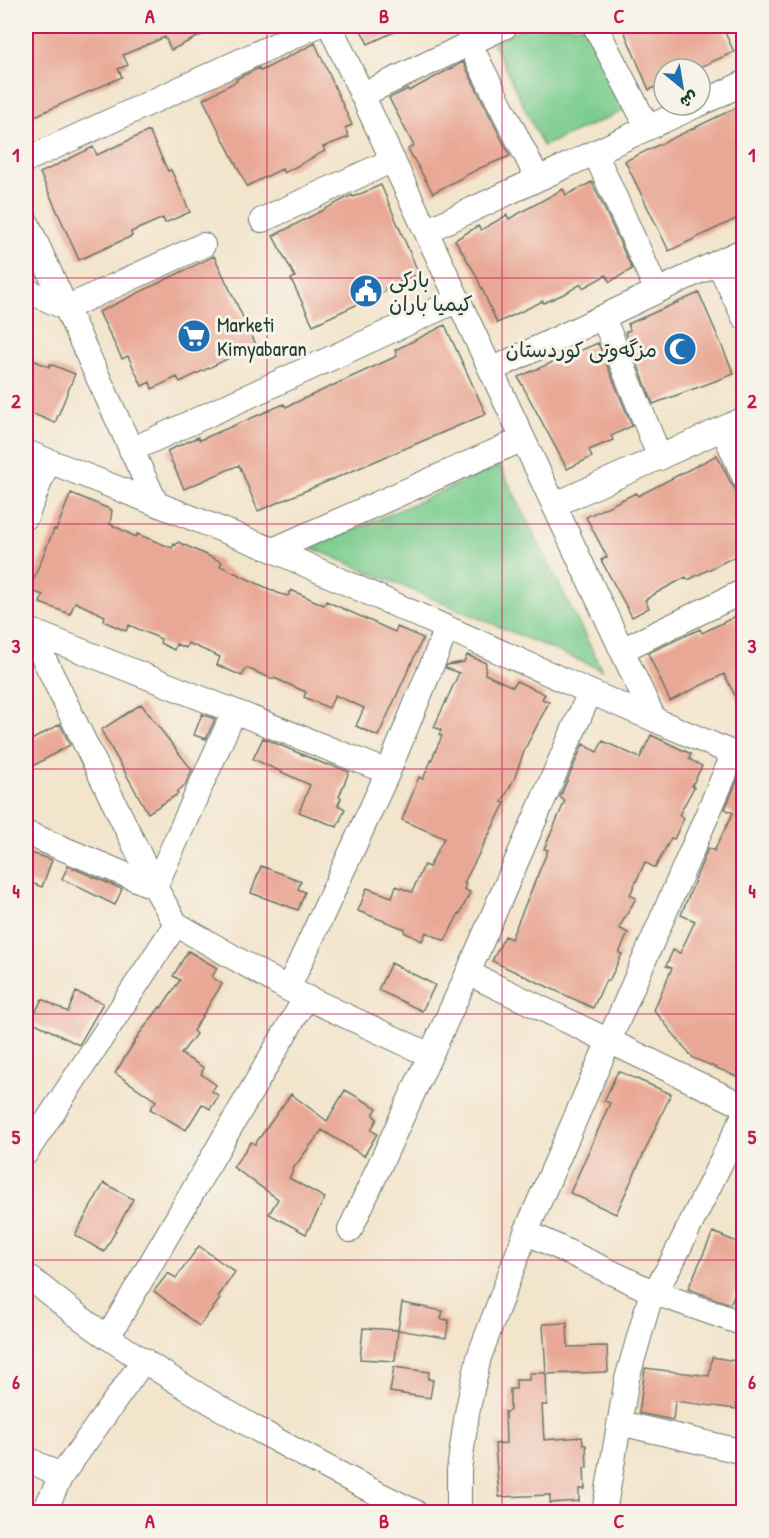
<svg xmlns="http://www.w3.org/2000/svg" width="769" height="1538" font-family="'Patrick Hand','Playpen Sans Arabic',sans-serif">
	<style>
		.green { fill: #79cc8e; stroke: #4c8461; stroke-width: 1.5 }
		.building { fill: #e9a895 }
		.lines { fill: none; stroke-linecap: round; stroke-linejoin: round }
		.minor-casing { stroke: #697769; stroke-width: 26 }
		.minor { stroke: #fff; stroke-width: 24 }
		.grid { fill: none; stroke: #c2185b; stroke-width: 1.5; stroke-opacity: 0.55 }
		.labels { text-anchor: middle; dominant-baseline: central; stroke-width: 6; stroke-linejoin: round; paint-order: stroke }
		.poi-label { font-size: 21px; fill: #1f3d34; stroke: #f7f3e8; text-anchor: start }
		.neatline { fill: none; stroke: #c2185b; stroke-width: 2 }
		.grid-label { font-size: 20px; text-anchor: middle; font-weight: bold; fill: #c2185b }
	</style>
	<rect width="100%" height="100%" fill="#f7f3e8"/>
	<filter id="ink" filterUnits="userSpaceOnUse"><feTurbulence type="fractalNoise" baseFrequency=".0167" numOctaves="2"/><feDisplacementMap in="SourceGraphic" scale="12" xChannelSelector="R" yChannelSelector="G"/><feConvolveMatrix kernelMatrix="1 2 1 2 8 2 1 2 1" color-interpolation-filters="sRGB"/></filter>
	<filter id="wash" filterUnits="userSpaceOnUse"><feTurbulence type="fractalNoise" baseFrequency=".008" numOctaves="4" result="noise"/><feDisplacementMap in="SourceGraphic" scale="24" xChannelSelector="R" yChannelSelector="G"/><feGaussianBlur stdDeviation="1.35" result="paint"/><feColorMatrix in="noise" values="0 0 0 0 0 0 0 0 0 0 0 0 0 0 0 0 0 1.4 0 .05"/><feComposite in="paint" operator="in"/></filter>
	<g filter="url(#wash)">
		<rect width="100%" height="100%" fill="#f3e4cc"/>
		<path class="green" d="M528,26H587L628,109L543,146L493,43Z
			M500,466L602,670L312,548Z"/>
		<g id="blocks">
			<path class="building" d="M26,26H220L171,50L165,37L123,55L128,65L118,69L122,77L26,120Z
				M359,26H407L368,44Z
				M622,26H722L734,52L696,69H664V83L649,90Z
				M315,43L352,125L345,128L349,137L323,147L325,151L284,173L282,169L247,186L203,99L237,81L236,79L259,68L261,71Z
				M463,62L510,156L480,168L433,193L408,149L414,146L389,98L408,89L409,91Z
				M744,104V215L669,251L625,161Z
				M149,131L168,171L171,170L190,212L165,223L163,218L131,232L132,236L79,260L40,173L93,147L97,155Z
				M592,182L632,269L610,282L606,275L583,288L581,284L566,293L544,303L543,301L497,323L475,273L455,240L478,226L481,230L507,215L509,219L563,189L566,195Z
				M381,185L419,274L385,288L386,291L313,325L291,279L295,277L273,236L352,195L353,197Z
				M214,256L256,345L180,382L177,377L152,389L150,382L142,386L128,356L122,359L99,312Z
				M699,293L734,374L653,404L625,332L630,330L628,324Z
				M445,325L486,414L258,511L239,465L184,489L167,451L198,437L200,440L284,404L286,407L397,356L395,350Z
				M598,343L632,426L611,436L613,440L589,450L592,457L567,469L518,377Z
				M26,357L49,367L50,364L75,374L55,423L26,411Z
				M717,455L731,483L744,502V552L688,580L686,577L658,592L645,600L649,608L632,617L601,560L607,557L586,517L636,493L638,496Z
				M71,493L112,510L110,524L136,537L137,534L172,548L174,544L176,545L178,542L222,562L220,566L280,594L288,596L291,590L324,605L326,601L395,632L397,627L423,638L378,736L356,726L364,708L335,695L329,708L304,697L306,692L274,678L273,679L246,668L242,676L217,665L220,657L188,643L186,648L176,644L174,650L160,643L161,639L129,625L126,631L103,621L105,616L75,602L70,614L40,603L43,595L29,590L54,529L56,530Z
				M744,612V713L724,674L670,701L648,653L700,629L702,633Z
				M467,655L486,663L485,674L513,687L516,681L545,694L542,699L549,702L525,749L514,779L502,802L505,803L464,883H466L464,889L470,892L460,914L459,913L445,941L426,932L422,941L404,932L405,929L358,911L367,888L392,897L396,886L412,892L424,865L429,867L444,838L402,820L419,777L423,779L442,736L439,735L441,730L434,727L459,673L446,668L447,665L464,662Z
				M141,704L192,770L185,785L177,792L178,794L148,813L101,730Z
				M202,714L215,719L206,739L194,735Z
				M60,724L70,745L26,770V743Z
				M651,735L691,754L689,759L702,766L692,786L694,787L679,815L684,818L674,839L671,838L655,868L645,862L630,895L636,898L619,928L628,933L619,953L622,954L609,981L606,980L593,1008L492,961L505,936L511,939L548,850L544,849L565,801L560,797L583,744L597,752L603,741L640,758Z
				M263,738L327,765L328,764L349,772L339,797L341,798L338,805L345,809L337,827L299,812L310,785L253,759Z
				M741,772H744V1065L738,1077L693,1058L654,1010L672,968L666,966L673,950L680,953L695,921L681,915L708,848L714,851L733,813L725,809Z
				M31,853L52,860L42,887L26,881V868Z
				M68,866L122,889L115,905L62,879Z
				M261,866L301,881L298,889L305,892L298,910L251,893Z
				M188,951L217,968L212,977L222,984L193,1031L196,1034L181,1054L204,1068L201,1074L216,1085L212,1091L219,1096L210,1109L202,1104L186,1130L150,1109L156,1101L115,1073L140,1033L160,1007L161,1008L180,980L173,976Z
				M391,963L435,985L422,1011L378,990Z
				M76,992L103,1003L79,1045L31,1021L42,999L68,1012Z
				M618,1071L671,1094L616,1214L570,1193L610,1103L604,1101Z
				M345,1090L377,1108L373,1115L377,1119L371,1130L377,1134L364,1156L322,1130L292,1170L293,1171L289,1178L325,1198L306,1234L269,1214L278,1199L233,1167L251,1142L255,1144L291,1094L327,1121Z
				M104,1183L133,1199L104,1252L75,1235Z
				M713,1232L744,1245V1273L730,1304L688,1289Z
				M199,1246L235,1272L218,1297L220,1299L199,1326L154,1291L168,1273L176,1278Z
				M402,1303L443,1311L441,1319L449,1320L446,1338L398,1330Z
				M567,1323L568,1347L607,1346L608,1372L546,1374L547,1405H542L544,1440L582,1437L583,1445H586L587,1467L584,1468L585,1489H579V1501L550,1503V1495L499,1497L495,1444L506,1443L505,1412L510,1411V1389H516V1380H529V1373H546L543,1324Z
				M363,1328L398,1330L395,1361L360,1359Z
				M712,1357L742,1362L736,1409L675,1401L673,1420L639,1413L645,1368L709,1376Z
				M394,1367L429,1372L428,1379L433,1380L430,1398L390,1392Z"/>
		</g>
	</g>
	<g filter="url(#ink)">
		<use href="#blocks" fill-opacity="0" stroke="#697769" stroke-width="1.5"/>
		<g class="lines">
			<defs>
				<path id="minor" d="M330,26L654,719
					M595,26L648,128
					M469,43L538,179
					M362,95L506,26
					M700,104L744,83
					M595,153L657,291
					M26,160L316,26
					M262,220L393,160
					M26,221L156,503
					M426,231L697,105
					M718,262L744,317
					M26,290L66,308L203,245
					M603,317L660,458
					M491,370L744,250
					M723,429L744,477
					M131,450L458,300
					M26,452L273,550L590,692L744,758
					M554,505L744,419
					M26,517L48,461
					M273,550L523,439
					M26,629L388,772
					M31,632L155,887L176,924L288,989L430,1055
					M622,650L744,591
					M26,833L155,887L234,712
					M468,973L744,1106
					M288,989L388,772L447,628
					M26,1153L176,924
					M350,1230L468,973L590,692
					M526,1232L655,1293L744,1324
					M26,1275C53,1296 80,1319 109,1338C207,1404 310,1461 415,1512
					M108,1337L306,997
					M620,1423L744,1452
					M26,1458L61,1476
					M44,1512L61,1476L144,1360
					M459,1512V1470L467,1413L479,1357L526,1232L734,753
					M604,1512L627,1379L649,1302L672,1262L744,1115"/>
			</defs>
			<use href="#minor" class="minor-casing"/>
			<use href="#minor" class="minor"/>
		</g>
	</g>
	<path class="grid" d="M267,26V1512M502,26V1512M26,278H744M26,524H744M26,769H744M26,1014H744M26,1260H744"/>
	<defs>
		<symbol id="civic-disc" viewBox="-11 -11 22 22"><circle r="9.5" fill="#1f6fb2" stroke="#f7f3e8"/><path d="M-.6-6.5H3V-4.5H.6V-3L4-1V1h2V6H-6V1h2V-1L-.6-3ZM-1.2 2.5V6h2.4V2.5Z" fill="#fff"/></symbol>
		<symbol id="supermarket-disc" viewBox="-11 -11 22 22"><circle r="9.5" fill="#1f6fb2" stroke="#f7f3e8"/><path d="M-6-5.5h2.5l.6 2H6L4.5 2H-2.5L-4.4-4H-6ZM-1.5 3.2a1.3 1.3 0 1 0 .1 0ZM3 3.2a1.3 1.3 0 1 0 .1 0Z" fill="#fff"/></symbol>
		<symbol id="mosque-disc" viewBox="-11 -11 22 22"><circle r="9.5" fill="#1f6fb2" stroke="#f7f3e8"/><path d="M3.5-4.9A6 6 0 1 0 3.5 4.9A5 5 0 1 1 3.5-4.9Z" fill="#fff"/></symbol>
	</defs>
	<g fill-rule="evenodd">
		<use href="#civic-disc" x="347" y="272" width="38" height="38"/>
		<use href="#supermarket-disc" x="175" y="317" width="38" height="38"/>
		<use href="#mosque-disc" x="661" y="330" width="38" height="38"/>
	</g>
	<g class="labels">
		<g class="poi-label">
			<text x="389" y="279">باركى<tspan x="389" dy="24">كيميا باران</tspan></text>
			<text x="217" y="324">Marketi<tspan x="217" dy="24">Kimyabaran</tspan></text>
			<text x="657" y="349" text-anchor="end">مزگەوتی کوردستان</text>
		</g>
	</g>
	<rect width="769" height="1538" fill="none" stroke="#f7f3e8" stroke-width="66"/>
	<g transform="translate(682 87) rotate(150)"><circle r="28" fill="#f7f3e8" stroke="#a1aaa0" stroke-width="1.5"/>
	<path d="M0-4.5L10 22L0 15L-10 22Z" fill="#1f6fb2"/>
	<text y="-9" font-size="16" font-weight="bold" text-anchor="middle" fill="#1f3d34">ش</text>
	</g>
	<rect x="33" y="33" width="703" height="1472" class="neatline"/>
	<g class="grid-label">
		<text x="150" y="23">A</text>
		<text x="384" y="23">B</text>
		<text x="619" y="23">C</text>
		<text x="16" y="162">1</text>
		<text x="752" y="162">1</text>
		<text x="16" y="408">2</text>
		<text x="752" y="408">2</text>
		<text x="16" y="653">3</text>
		<text x="752" y="653">3</text>
		<text x="16" y="898">4</text>
		<text x="752" y="898">4</text>
		<text x="16" y="1144">5</text>
		<text x="752" y="1144">5</text>
		<text x="16" y="1389">6</text>
		<text x="752" y="1389">6</text>
		<text x="150" y="1528">A</text>
		<text x="384" y="1528">B</text>
		<text x="619" y="1528">C</text>
	</g>
</svg>
